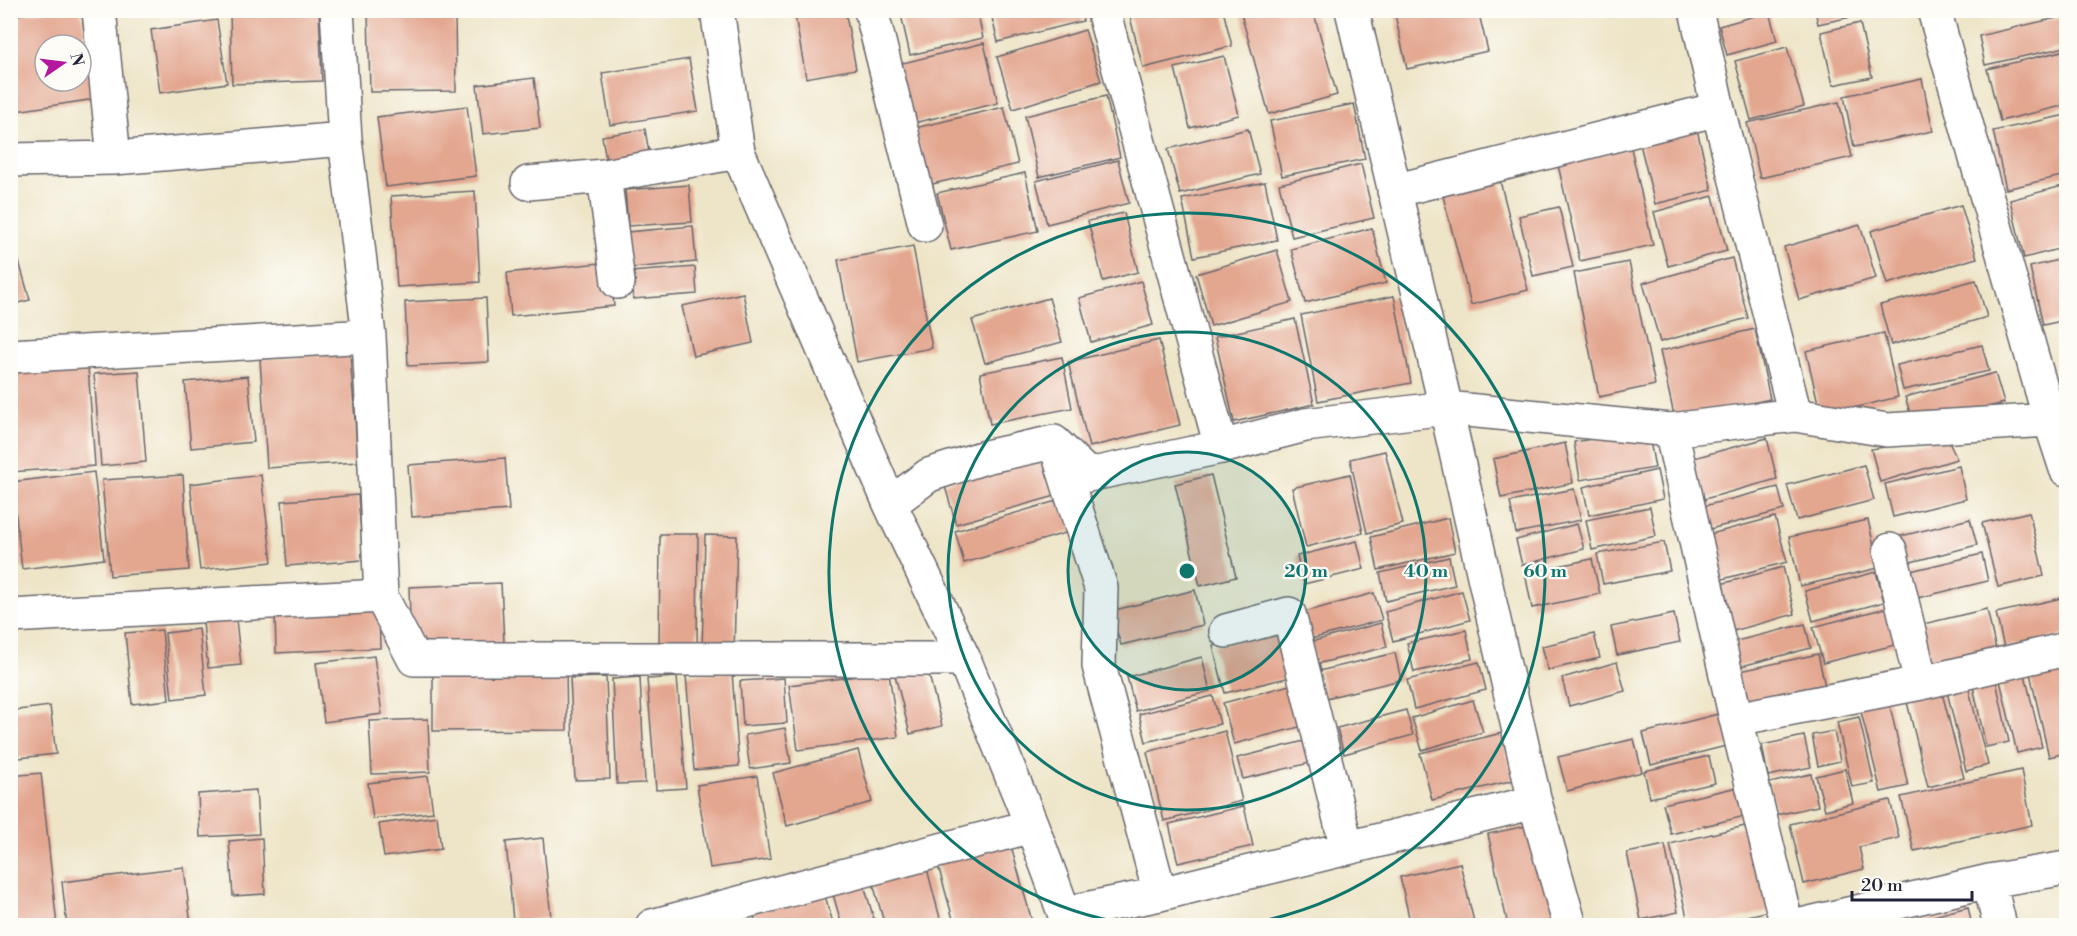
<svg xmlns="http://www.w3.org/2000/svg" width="2077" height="936" font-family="'Libre Bodoni',serif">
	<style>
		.building { fill: #e3a68f; fill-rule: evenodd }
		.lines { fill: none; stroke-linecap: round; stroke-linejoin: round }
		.minor-casing { stroke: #69666c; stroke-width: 36 }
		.minor { stroke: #fff; stroke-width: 33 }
		.ring { fill: none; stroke: #0f766e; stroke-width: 3 }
		.centre { fill: #0f766e; stroke: #fdfcf7; stroke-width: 3 }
		.ring-label { font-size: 18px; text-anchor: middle; font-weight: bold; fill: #0f766e; stroke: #fdfcf7; stroke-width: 4.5; stroke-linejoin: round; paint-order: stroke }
	</style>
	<rect width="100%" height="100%" fill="#fdfcf7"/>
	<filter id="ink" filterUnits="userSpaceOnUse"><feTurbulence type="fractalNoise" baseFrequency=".0167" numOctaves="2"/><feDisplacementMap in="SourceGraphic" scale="12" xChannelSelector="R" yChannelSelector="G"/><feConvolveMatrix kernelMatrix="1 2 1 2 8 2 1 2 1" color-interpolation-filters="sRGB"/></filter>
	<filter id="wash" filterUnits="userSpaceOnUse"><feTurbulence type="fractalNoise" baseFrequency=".008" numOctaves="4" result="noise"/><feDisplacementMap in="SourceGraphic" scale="24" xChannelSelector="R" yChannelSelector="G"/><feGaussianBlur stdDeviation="1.35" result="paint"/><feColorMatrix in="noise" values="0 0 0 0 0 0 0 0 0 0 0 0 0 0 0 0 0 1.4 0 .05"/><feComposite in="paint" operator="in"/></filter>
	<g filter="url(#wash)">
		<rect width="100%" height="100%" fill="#eee5c8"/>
		<g id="blocks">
			<path class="building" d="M48,10H81L95,99L10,112V16ZM45,45H81V81H45Z
				M319,10L322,81L232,84L230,13Z
				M794,10H845L856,69L806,78Z
				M900,10H977L983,38L910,55Z
				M990,10H1081L1083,21L998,42Z
				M1156,10H1223L1232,46L1143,68L1130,17Z
				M1240,10H1313L1337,95L1269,114Z
				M1394,10H1478L1488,51L1407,69Z
				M1815,10H1855L1856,16L1818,24Z
				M1859,10H1889V11L1861,18Z
				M455,11L456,91L370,92L368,12Z
				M1769,12L1777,41L1727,55L1719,26Z
				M2065,16L2066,47L1985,65L1979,36Z
				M217,20L227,83L160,93L151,30Z
				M1860,23L1872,77L1833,85L1821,32Z
				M1085,30L1101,81L1013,109L997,57Z
				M984,43L998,103L905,125L891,66Z
				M1787,47L1804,106L1751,120L1735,61Z
				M2062,51L2066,69V105L2000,121L1987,69Z
				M1224,56L1239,115L1190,128L1175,68Z
				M689,59L698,111L610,125L602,73Z
				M534,78L540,128L483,134L477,85Z
				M1922,79L1933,131L1854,147L1844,96Z
				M1106,96L1120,157L1039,177L1025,116Z
				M1839,102L1852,157L1760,178L1747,123Z
				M1354,104L1365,159L1282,176L1270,121Z
				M467,106L476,176L386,187L377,117Z
				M1004,107L1018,164L928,185L915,128Z
				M2066,115V175L2006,189L1993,131Z
				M645,129L650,159L607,166L602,136Z
				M1248,129L1260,174L1180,194L1168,149Z
				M1697,130L1712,190L1655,204L1640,144Z
				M1631,148L1653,245L1580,261L1558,165Z
				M1118,160L1129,203L1047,224L1036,181Z
				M1361,164L1374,218L1292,237L1279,184Z
				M1025,173L1038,231L951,250L937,193Z
				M1500,181L1528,290L1471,305L1443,196Z
				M1265,182L1277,240L1194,257L1182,199Z
				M689,185L692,222L628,226L625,190Z
				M2066,185V247L2024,258L2010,200Z
				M475,191L480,282L397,287L391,196Z
				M1713,196L1727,251L1668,266L1654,212Z
				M1961,205L1977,258L1887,284L1871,231Z
				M1559,207L1573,267L1533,276L1519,216Z
				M1124,213L1138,272L1103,281L1088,221Z
				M1860,225L1876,278L1799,300L1784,247Z
				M693,226L696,262L631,268L627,232Z
				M1372,228L1386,283L1305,303L1291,249Z
				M14,244L30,300L10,305V245Z
				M913,246L932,348L857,362L838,260Z
				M1277,250L1292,302L1211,326L1196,274Z
				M1732,258L1748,318L1660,342L1643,283Z
				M2066,258V320L2043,325L2030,267Z
				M609,262L614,306L511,316L507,273Z
				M1629,262L1655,385L1599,397L1574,273Z
				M695,267L697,294L633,299L631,272Z
				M1976,280L1987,317L1891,345L1880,305Z
				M1141,281L1153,325L1091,342L1079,298Z
				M743,293L753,343L693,356L682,306Z
				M1394,296L1411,383L1318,401L1301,315Z
				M486,298L489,362L408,366L405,302Z
				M1049,298L1062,342L985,363L972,320Z
				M1295,319L1314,404L1234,422L1215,337Z
				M1755,329L1770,399L1675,420L1660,351Z
				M1884,333L1898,397L1821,416L1806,351Z
				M1159,340L1180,425L1089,447L1068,362Z
				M1982,345L1989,371L1903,390L1897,365Z
				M350,353L358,462L267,468L260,359Z
				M1062,357L1072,408L990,424L980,373Z
				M88,367L95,466L10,472V373Z
				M139,371L146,462L101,466L94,374Z
				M1995,373L2004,403L1914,425L1905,397Z
				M248,376L254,442L191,448L185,382Z
				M2066,386V426H2065L2058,388Z
				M1648,430L1655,468L1580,480L1574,442Z
				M1767,438L1777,479L1701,500L1690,459Z
				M1947,438L1957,459L1880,482L1871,449Z
				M1565,443L1573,483L1501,498L1493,459Z
				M1385,451L1403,524L1367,533L1350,459Z
				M1048,454L1059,495L956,524L944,483Z
				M505,458L509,510L412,517L408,465Z
				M1864,465L1874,500L1797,520L1787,485Z
				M1959,466L1966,499L1893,517L1885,484Z
				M1657,470L1663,499L1589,515L1583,487Z
				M94,472L104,559L22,569L12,482Z
				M1350,474L1363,533L1306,547L1292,488Z
				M183,475L189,570L110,576L102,480Z
				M261,475L272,562L200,570L190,484Z
				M1211,475L1236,577L1200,586L1175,484Z
				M1778,487L1784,510L1706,530L1700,507Z
				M1574,489L1581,520L1516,533L1510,502Z
				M358,495L363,560L287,566L282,501Z
				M1063,499L1072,531L964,563L955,531Z
				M1650,507L1656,536L1592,550L1586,520Z
				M2029,512L2044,576L1998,587L1982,523Z
				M1775,517L1787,562L1715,581L1703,536Z
				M1448,518L1455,552L1378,570L1371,537Z
				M1970,519L1977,545L1903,564L1897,537Z
				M1868,520L1879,568L1800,586L1789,537Z
				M1577,524L1584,549L1522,565L1516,540Z
				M660,534H698L697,653H659Z
				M705,535L737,536L734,653L702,652Z
				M1357,541L1364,569L1304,584L1297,556Z
				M1664,542L1670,571L1603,584L1597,554Z
				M1982,554L1988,581L1909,600L1902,573Z
				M1449,557L1455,585L1386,601L1380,573Z
				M1592,559L1600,594L1532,608L1525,573Z
				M1783,567L1795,614L1722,634L1710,587Z
				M1876,572L1884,602L1813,621L1805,591Z
				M501,583L504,643L411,647L409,587Z
				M1195,590L1203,625L1121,645L1111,611Z
				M1462,591L1470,620L1393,641L1385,612Z
				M1374,593L1382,620L1307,640L1301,613Z
				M2066,597V635L2004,648L1996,613Z
				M379,606L380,648L276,653L275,611Z
				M1890,607L1899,644L1823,663L1813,627Z
				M1987,609L1996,650L1925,666L1915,626Z
				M235,610L241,665L208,668L202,614Z
				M1674,614L1680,642L1617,655L1611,627Z
				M1381,623L1387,647L1316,664L1310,642Z
				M1805,624L1811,648L1734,668L1728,643Z
				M199,629L206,695L172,699L165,633Z
				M1283,629L1295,676L1225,693L1213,646Z
				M162,630L169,700L132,704L125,633Z
				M1466,630L1472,659L1414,672L1407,643Z
				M1594,634L1600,658L1548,670L1542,646Z
				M1395,653L1401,680L1326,698L1319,671Z
				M1818,654L1825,686L1743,705L1736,672Z
				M374,656L382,714L324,722L316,663Z
				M1202,657L1210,691L1136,711L1127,677Z
				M2066,660V753L2049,757L2029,669Z
				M1479,662L1486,690L1414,709L1407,680Z
				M1617,662L1625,691L1569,706L1562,678Z
				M433,666H566L567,730L433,731Z
				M927,667L942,726L910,734L895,675Z
				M2024,670L2042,747L2017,753L1999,676Z
				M732,672L739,766L694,770L686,675Z
				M889,672L898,737L798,750L789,685Z
				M1995,676L2009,742L1986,747L1972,681Z
				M606,677L610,779L575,780L570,678Z
				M640,677L645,783L617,784L612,679Z
				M677,677L686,788L656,790L647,679Z
				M784,678L787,723L743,726L740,681Z
				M1967,682L1988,765L1966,771L1946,687Z
				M1297,683L1307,725L1234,744L1223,703Z
				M1940,685L1964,778L1928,787L1905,694Z
				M1213,696L1220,724L1146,742L1139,714Z
				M1888,697L1908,786L1881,792L1859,704Z
				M1473,700L1483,732L1422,750L1412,718Z
				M50,706L56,754L10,759V711Z
				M1406,710L1413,735L1344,754L1337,728Z
				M1722,713L1730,745L1651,765L1643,733Z
				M1859,717L1874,783L1852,787L1837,722Z
				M428,719L430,772L372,774L369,721Z
				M785,728L791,763L750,769L745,735Z
				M1225,731L1242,801L1164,821L1147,752Z
				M1834,731L1840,761L1818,766L1812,735Z
				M1502,733L1514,780L1432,800L1420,753Z
				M1804,736L1811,767L1768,776L1762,745Z
				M1312,739L1318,761L1243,779L1237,758Z
				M1634,739L1642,772L1567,791L1558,757Z
				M858,750L872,802L787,826L773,773Z
				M1709,756L1715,783L1650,798L1644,771Z
				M1845,769L1853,803L1825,810L1816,776Z
				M2021,770L2032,825L1914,851L1901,797Z
				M41,773L57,926H10V776Z
				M1811,774L1818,806L1776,815L1769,783Z
				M428,776L433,812L373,819L368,783Z
				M757,776L770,859L710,868L697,785Z
				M1738,787L1745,816L1671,834L1663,804Z
				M256,790L259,834L200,837L198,794Z
				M1890,800L1899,838L1859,847L1864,869L1804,884L1790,824Z
				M1244,806L1253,846L1178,863L1169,824Z
				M437,816L441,849L384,857L379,824Z
				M1535,824L1557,926H1508L1488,834Z
				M1753,824L1773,910L1707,926H1689L1670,844Z
				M262,838L265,894L233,896L229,841Z
				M543,838L551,918L513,921L506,842Z
				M1010,842L1033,925L955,926L937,862Z
				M1665,845L1678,912L1641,920L1627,853Z
				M925,861L942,926H885L871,876Z
				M1460,863L1475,926H1411L1400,877Z
				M184,867L191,926H67L62,882Z
				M862,878L876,926H842L831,887Z
				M822,886L834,926H757L751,908Z
				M1968,907L1972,926H1899V925Z"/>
		</g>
	</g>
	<g filter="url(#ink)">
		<use href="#blocks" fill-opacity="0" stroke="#69666c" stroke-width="1.5"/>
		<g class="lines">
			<defs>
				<path id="minor" d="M99,10L114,158
					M337,10L345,139L369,336L381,596L414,659H964
					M717,10L738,152L890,504L964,659L1032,826L1069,926
					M871,10L925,225
					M1103,10L1221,447
					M1352,10L1446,408L1535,802L1570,926
					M1696,10L1718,109L1795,415
					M1934,10L2050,420L2066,469
					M10,160L114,158L345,139
					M604,176L618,282
					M528,183L604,176L738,152
					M1394,191L1718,109
					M10,356L369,336
					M1671,430L1736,719L1787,926
					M1056,446L1101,588L1099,666L1160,894
					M890,504L929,475L985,457L1054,442L1088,475L1221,447L1305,425L1446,408L1671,430L1795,415L1887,430L2050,420
					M1890,550L1921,683
					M10,616L381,596
					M1226,631L1289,614L1347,848
					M1736,719L1921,683L2066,649
					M1989,881L2000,926
					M1066,913L1160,894L1535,802
					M652,926L1032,826
					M1797,926L1989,881L2066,868"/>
			</defs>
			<use href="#minor" class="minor-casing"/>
			<use href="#minor" class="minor"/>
		</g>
	</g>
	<circle cx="1187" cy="571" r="119" fill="#0f766e" fill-opacity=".12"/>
	<g class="ring">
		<circle cx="1187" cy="571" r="119"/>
		<circle cx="1187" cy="571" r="239"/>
		<path d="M1134 925A358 358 0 1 1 1240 925"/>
	</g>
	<circle cx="1187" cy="571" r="9" class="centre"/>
	<g class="ring-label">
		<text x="1306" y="577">20 m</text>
		<text x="1426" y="577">40 m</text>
		<text x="1545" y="577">60 m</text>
	</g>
	<rect width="2077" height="936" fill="none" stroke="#fdfcf7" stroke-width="36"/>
	<g transform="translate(63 63) rotate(76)"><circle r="28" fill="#fdfcf7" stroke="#a5a5ac" stroke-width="1.5"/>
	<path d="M0-4.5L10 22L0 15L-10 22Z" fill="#b5179e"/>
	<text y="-9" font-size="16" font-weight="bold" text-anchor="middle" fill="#22223b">N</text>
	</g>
	<path d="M1852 891v9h120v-9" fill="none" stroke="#22223b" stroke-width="3"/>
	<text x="1861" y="891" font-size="18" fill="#22223b" stroke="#fdfcf7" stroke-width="4.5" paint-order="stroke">20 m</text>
</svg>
